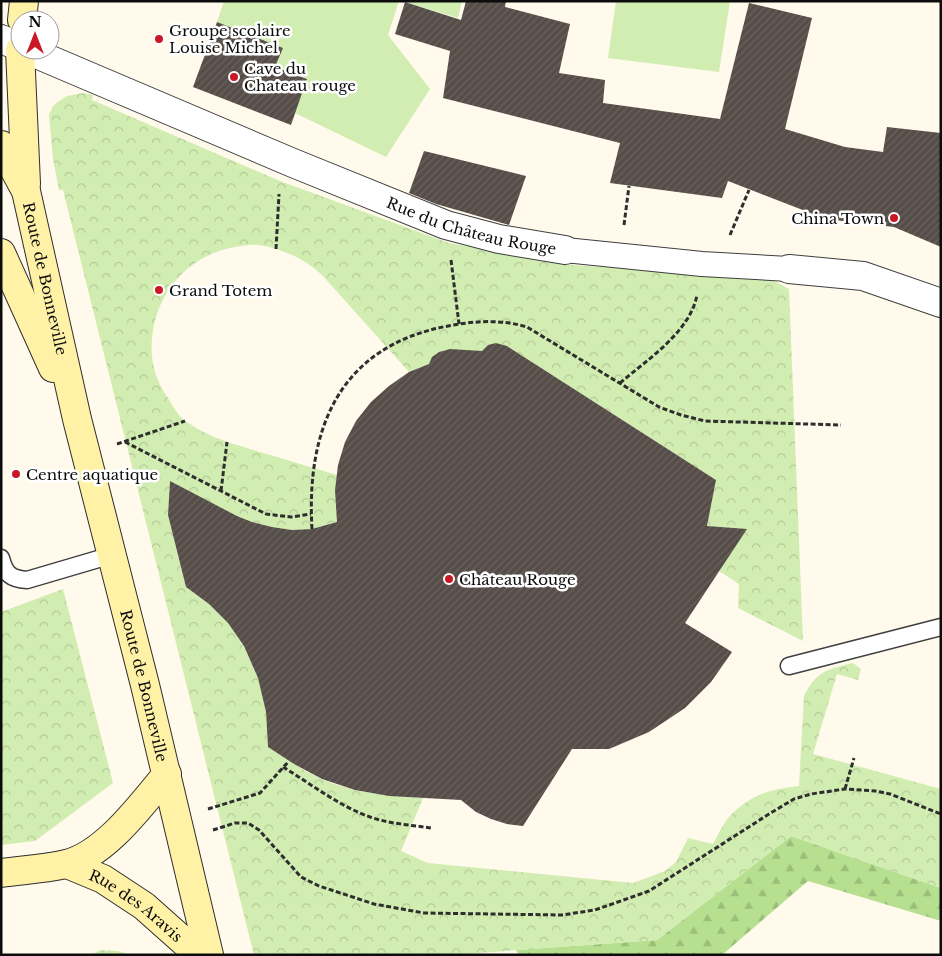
<svg xmlns="http://www.w3.org/2000/svg" width="942" height="956" font-family="'Libre Baskerville',serif">
	<style>
		.forest { fill: url(#forest-firs) }
		.park { fill: url(#park-crowns) }
		.garden { fill: #d2edb1 }
		.building { fill: url(#building-hatch) }
		.lines { fill: none; stroke-linecap: round; stroke-linejoin: round }
		.service-casing { stroke: #3f3f3f; stroke-width: 19 }
		.pedestrian-casing { stroke: #3f3f3f; stroke-width: 26 }
		.minor-casing { stroke: #3f3f3f; stroke-width: 30 }
		.secondary-casing { stroke: #2e2e2e; stroke-width: 30 }
		.path { stroke: #2e2e2e; stroke-width: 3; stroke-dasharray: 5 2.5; stroke-linecap: butt }
		.service { stroke: #fff; stroke-width: 16 }
		.pedestrian { stroke: #fff; stroke-width: 24 }
		.minor { stroke: #fff; stroke-width: 28 }
		.secondary { stroke: #fff2a6; stroke-width: 28 }
		.poi-dot { fill: #c91826; stroke: #fff; stroke-width: 2 }
		.labels { text-anchor: middle; dominant-baseline: central; stroke-width: 5; stroke-linejoin: round; paint-order: stroke }
		.poi-label { font-size: 15px; fill: #0c0c0c; stroke: #fff; text-anchor: start }
		.street-label { font-size: 15px; fill: #0c0c0c; stroke: #fff }
	</style>
	<defs>
		<pattern id="forest-firs" width="22" height="20" patternUnits="userSpaceOnUse" patternTransform="scale(1.25)"><rect width="22" height="20" fill="#b6df8f"/><path d="M5 1l3.5 6h-7zM16 11l3.5 6h-7z" fill="#9bbe7a"/></pattern>
		<pattern id="park-crowns" width="20" height="18" patternUnits="userSpaceOnUse" patternTransform="scale(1.25)"><rect width="20" height="18" fill="#d2edb1"/><path d="M2 6a3 3 0 1 1 6 0M12 15a3 3 0 1 1 6 0" fill="none" stroke="#b3ca97"/></pattern>
		<pattern id="building-hatch" width="6" height="6" patternUnits="userSpaceOnUse" patternTransform="scale(1.25)"><rect width="6" height="6" fill="#564d48"/><path d="M-1 1l2-2M0 6l6-6M5 7l2-2" fill="none" stroke="#69625e"/></pattern>
	</defs>
	<rect width="100%" height="100%" fill="#fffaeb"/>
	<path class="forest" d="M791,836L941,888V921L808,881L722,955H519L516,950L657,940Z"/>
	<path class="park" d="M83,93L93,95L92,100L280,181L449,243L573,265L771,279L789,289L803,641L738,608L739,584L719,571L730,554L707,525L716,480L507,346L495,343C492,346 486,350 482,351C461,356 442,338 429,364L409,372L322,275C305,259 282,248 258,245C251,244 242,246 235,247C192,254 160,288 153,330C149,353 153,376 166,395C172,404 178,417 187,422C209,438 234,444 260,452C286,460 311,467 337,475V522L312,529L292,530L272,527L252,522L237,516L170,482L168,515L186,587L209,604L228,623L244,646L258,678L266,712L268,747C285,758 302,770 321,779C353,793 389,796 423,798L401,851L428,863L633,883L665,871L676,862L688,838L713,844C718,835 723,824 729,817C749,795 771,789 799,786L804,696C816,671 828,669 853,663L861,669L858,680L837,674L813,754L941,789V888L791,836L657,940L450,955H254L63,190H59L53,159L49,115L53,106L59,101L67,96Z
		M63,589L113,783L35,841L1,845V612Z
		M100,950L118,951L131,955H92Z"/>
	<path class="garden" d="M224,1H399L388,35L430,89L386,157L295,113L307,79L275,67L283,48L217,22Z
		M402,1H462L458,18Z
		M616,1H730L719,72L608,58Z"/>
	<path class="building" d="M466,1H506L505,7L570,24L559,73L605,80L603,103L720,119L749,3L812,18L785,129L845,147L883,152L887,127L941,133V247L894,227L826,219L728,181L722,198L610,183L620,143L443,98L450,51L395,34L405,2L461,20Z
		M217,22L283,48L275,67L307,79L291,125L193,87Z
		M424,151L526,176L509,225L436,204L409,193Z
		M496,343L507,346L716,480L707,526L747,529L685,623L732,652L711,682L685,708L649,732L609,749H572L523,826L507,824L491,819L476,812L461,800L389,796L355,790L322,779L294,764L268,747L266,712L258,678L244,646L228,623L209,604L186,587L168,515L170,481L237,516L252,522L272,527L292,530L312,529L337,522L335,490L338,465L345,442L356,421L371,402L389,386L409,372L429,364L432,357L439,352L450,349L482,351L488,345Z"/>
	<g class="lines">
		<defs>
			<path id="service" d="M1,558C5,574 11,579 27,580L112,555
				M789,666L941,627"/>
			<path id="pedestrian" d="M565,250L702,264L789,269"/>
			<g id="minor">
				<path d="M1,39L20,47"/>
				<path id="s1" d="M27,50L293,163L446,225L499,239L565,250"/>
				<path d="M789,269L863,276L941,303"/>
			</g>
			<g id="secondary">
				<path d="M22,20L24,1"/>
				<path d="M20,50L26,184"/>
				<path id="s2" d="M1,145L26,191L77,419L145,685L209,955"/>
				<path d="M1,253L53,368"/>
				<path id="s3" d="M67,864L103,879L144,906L199,955"/>
				<path d="M1,873C22,870 45,869 66,864C105,855 142,804 167,774"/>
			</g>
		</defs>
		<use href="#service" class="service-casing"/>
		<use href="#pedestrian" class="pedestrian-casing"/>
		<use href="#minor" class="minor-casing"/>
		<use href="#secondary" class="secondary-casing"/>
		<path class="path" d="M624,225L629,186
			M730,235L749,190
			M276,249L279,194
			M451,260L459,324
			M620,383C648,359 690,332 697,295
			M125,442L266,514L291,517L311,514
			M117,444L185,421
			M221,491L227,442
			M312,529C306,428 340,346 448,326C474,321 501,319 527,327L659,407L681,415L705,421L841,425
			M283,767C311,784 339,806 370,817C390,824 411,825 431,828
			M845,789L854,758
			M208,809L260,793L289,761
			M213,830L235,823H248L259,830L301,877L319,886L374,904L424,913L562,915L595,910L649,891L769,814L794,799L811,794L845,789L875,791L890,794L941,814"/>
		<use href="#service" class="service"/>
		<use href="#pedestrian" class="pedestrian"/>
		<use href="#minor" class="minor"/>
		<use href="#secondary" class="secondary"/>
	</g>
	<g class="poi-dot">
		<circle cx="159" cy="39" r="5"/>
		<circle cx="234" cy="77" r="5"/>
		<circle cx="894" cy="218" r="5"/>
		<circle cx="159" cy="290" r="5"/>
		<circle cx="16" cy="474" r="5"/>
		<circle cx="449" cy="579" r="5"/>
	</g>
	<g class="labels">
		<g class="poi-label">
			<text x="169" y="30">Groupe scolaire<tspan x="169" dy="17">Louise Michel</tspan></text>
			<text x="244" y="68">Cave du<tspan x="244" dy="17">Chateau rouge</tspan></text>
			<text x="884" y="218" text-anchor="end">China Town</text>
			<text x="169" y="290">Grand Totem</text>
			<text x="26" y="474">Centre aquatique</text>
			<text x="459" y="579">Château Rouge</text>
		</g>
		<g class="street-label">
			<text stroke="none"><textPath href="#s1" startOffset="479">Rue du Château Rouge</textPath></text>
			<text stroke="none"><textPath href="#s2" startOffset="142">Route de Bonneville</textPath></text>
			<text stroke="none"><textPath href="#s2" startOffset="561">Route de Bonneville</textPath></text>
			<text stroke="none"><textPath href="#s3" startOffset="81">Rue des Aravis</textPath></text>
		</g>
	</g>
	<rect width="942" height="956" fill="none" stroke="#0c0c0c" stroke-width="5"/>
	<g transform="translate(35 35)"><circle r="24" fill="#ffffff" stroke="#9e9e9e"/>
	<path d="M0-4L9 19L0 12L-9 19Z" fill="#c91826"/>
	<text y="-8" font-size="14" font-weight="bold" text-anchor="middle" fill="#0c0c0c">N</text>
	</g>
</svg>
